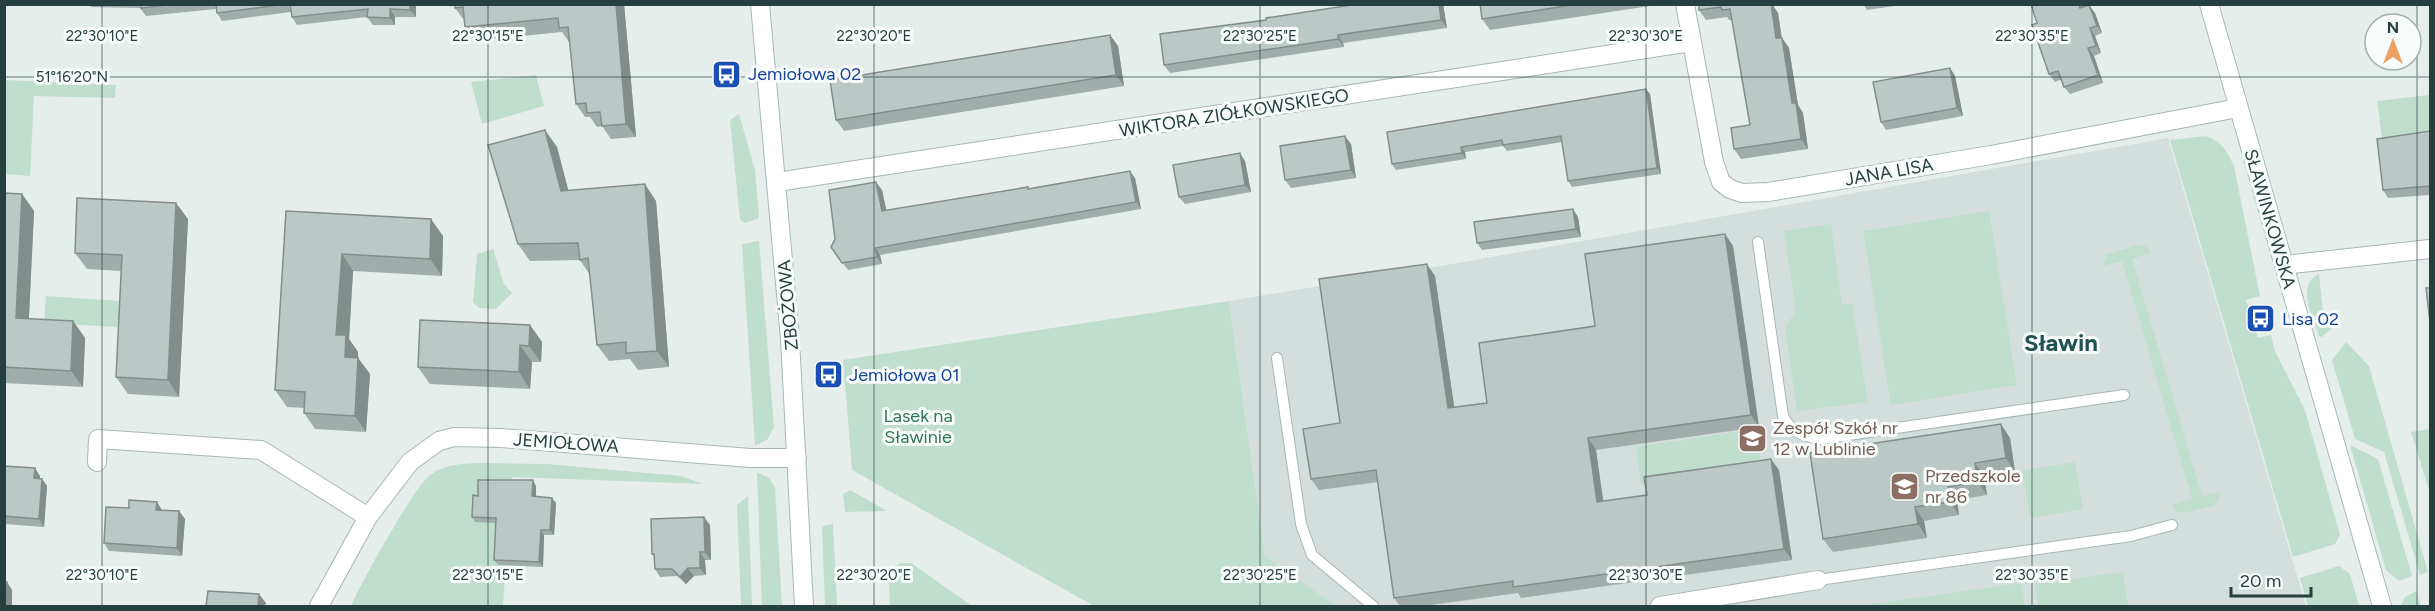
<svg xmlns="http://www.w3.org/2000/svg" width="2435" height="611" font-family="Figtree,sans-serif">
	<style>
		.built { fill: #d4dedc }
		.green { fill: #c0dece }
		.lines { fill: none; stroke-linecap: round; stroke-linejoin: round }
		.lane-casing { stroke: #a8b6b5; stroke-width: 12 }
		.street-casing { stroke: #a8b6b5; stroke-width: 20 }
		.secondary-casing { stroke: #a5bab7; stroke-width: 20 }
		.lane { stroke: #fff; stroke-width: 10 }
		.street { stroke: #fff; stroke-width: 18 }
		.secondary { stroke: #fff; stroke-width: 18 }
		.wall { fill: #a1adaa }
		.shaded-wall { fill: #838d8b }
		.building { fill: #bbc9c6; stroke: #838d8b; stroke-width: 1.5 }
		.ticks { fill: none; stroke: #25403f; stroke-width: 1.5; stroke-opacity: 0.45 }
		.labels { text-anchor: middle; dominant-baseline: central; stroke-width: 6; stroke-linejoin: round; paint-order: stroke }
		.transit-label { font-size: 18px; fill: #164399; stroke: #f7fbfa; text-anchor: start }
		.street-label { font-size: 18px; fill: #25403f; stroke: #f7fbfa }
		.park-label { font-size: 18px; fill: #30765a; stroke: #f7fbfa }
		.education-label { font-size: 18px; fill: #785e54; stroke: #f7fbfa; text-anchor: start }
		.district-label { font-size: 24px; font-weight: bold; fill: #215250; stroke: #f7fbfa }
		.ticks-label { font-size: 15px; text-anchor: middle; fill: #25403f; stroke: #f7fbfa; stroke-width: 6; stroke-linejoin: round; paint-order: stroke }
	</style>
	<rect width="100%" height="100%" fill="#e6eeec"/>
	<path class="built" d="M2168,138L2306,606H1337L1265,556L1229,301L1446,265Z"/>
	<path class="green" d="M536,75L544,106L482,124L471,82Z
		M5,80L116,85L115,98L34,96L30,176L5,174Z
		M2430,95V141L2383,146L2377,101Z
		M739,114L755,170L759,218L745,223L740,220L730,120Z
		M2206,136C2222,142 2227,151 2234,166L2260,296L2246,300L2258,338L2271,335L2275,351L2305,410L2340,535L2335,544L2293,557L2170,140Z
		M1989,211L2017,385L1891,405L1863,231Z
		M1831,224L1842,304H1852L1868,402L1797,411L1785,327L1796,311L1784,231Z
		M759,241L774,427L768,439L755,446L742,244Z
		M2139,245L2146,246L2151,253L2132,259L2202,496L2220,492L2221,494L2215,505L2186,513L2176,512L2172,505L2192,499L2122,261L2104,266L2103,264L2107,254Z
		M493,249L504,284L512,293L496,309L479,308L473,302L477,254Z
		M2319,274L2323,312L2333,327L2322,337L2319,336C2313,318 2295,285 2319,274Z
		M46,296L120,301L118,327L44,323Z
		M1229,301L1265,556L1337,606H1094L852,470L843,360Z
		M2346,342L2369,366L2428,572L2420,575L2384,452L2355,439L2332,360Z
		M1755,429L1761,467L1641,485L1636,447Z
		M2430,429V493L2411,432Z
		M2350,445L2378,459L2412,576L2399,581L2386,570Z
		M2075,462L2083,509L2030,518L2022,471Z
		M479,463L547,464L681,476L703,484L512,477L503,606H351C359,586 416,484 430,475C445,464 461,464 479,463Z
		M757,472L769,478L775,487L782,606H762Z
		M850,490L887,511L845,512L843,494Z
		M748,496L752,606H741L737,505Z
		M833,524L837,606H825L822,528L825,525Z
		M900,563H911L972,606H890C890,591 885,572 900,563Z
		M2339,566L2350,574L2359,606H2308L2300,578Z
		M2123,572L2128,606H2038L2035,584Z
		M2021,583L2025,606H1858Z
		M2416,591L2421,606H2401L2405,597Z"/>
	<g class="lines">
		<defs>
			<path id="lane" d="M1758,242L1783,416C1791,432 1804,437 1821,439L2124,395
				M1277,358L1301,524L1312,555L1373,606
				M1818,580L2131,536L2172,525"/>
			<path id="street" d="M1685,4L1714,162L1721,182L1730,189L1742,193L1768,192L1991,155L2238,108
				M777,182L1691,42
				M2284,265L2430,249
				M97,462L98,439L261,450L368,517
				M319,606L368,517L410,462L439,441L454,437L501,438L750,458H797
				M1660,606L1818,580"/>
			<path id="secondary" d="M760,4L790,339L804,606
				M2209,4L2382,606"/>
		</defs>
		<use href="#lane" class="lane-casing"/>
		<use href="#street" class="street-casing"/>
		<use href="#secondary" class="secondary-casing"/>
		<use href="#lane" class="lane"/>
		<use href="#street" class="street"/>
		<use href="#secondary" class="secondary"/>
	</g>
	<path class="wall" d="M89,4H416V17H395V25H373L367,17L297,25L292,17L291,12L222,21L217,13L216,9L146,16L140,8L91,7Z
		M455,4H624L636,137L611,139L602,126L597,127L590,117H585L576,104L570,42H569L562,32L474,41L465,27L464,20L455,8Z
		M1358,4H1443L1447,28L1343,43L1344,47L1170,73L1164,65Z
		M1480,4H1650V6L1490,30L1482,19Z
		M1699,4H1772L1778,13L1782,38L1789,48L1798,105L1803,113L1808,149L1741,159L1734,149L1750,125L1732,20H1729L1727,17L1706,20L1699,10Z
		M1863,4H1908L1867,10Z
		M2031,4H2082L2083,7L2095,13L2102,33L2095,36L2101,53L2094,56L2103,83L2070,94L2064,87L2062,79L2055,82L2049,74L2037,23Z
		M1110,35L1118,46L1124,86L844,131L836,120Z
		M1950,68L1955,76L1963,116L1886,130L1881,122Z
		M1650,94L1661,174L1572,187L1568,181L1562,142L1507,151L1503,146L1465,152L1466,159L1396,170L1392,164Z
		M2430,131V195L2388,198L2383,190Z
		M1351,144L1356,178L1291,188L1285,180Z
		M557,147L568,190L656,201L669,367L638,370L630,359L609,361L597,345L590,275L580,260L530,261L518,244Z
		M1245,161L1251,192L1185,204L1179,197Z
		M1135,178L1141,209L880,255L882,264L848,270L831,247L882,190L886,210L1030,189Z
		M4,193L22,194L34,211L29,319L73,321L85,338L83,387L4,383Z
		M286,211L443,236L442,276L353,271L349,339L358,352V358L370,374L366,432L315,429L304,413V408L287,407L275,390Z
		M1578,217L1581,237L1482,250L1477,243Z
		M188,219L179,397L128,394L116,377L121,271L87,269L75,253Z
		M1725,234L1733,246L1759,427L1596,450L1603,501L1647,495L1779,470L1792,560L1521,598L1518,593L1424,606H1400L1394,598L1378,482L1319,490L1311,479L1340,423L1435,276L1454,407L1487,403Z
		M530,325L542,342L541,362H532L530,389L430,384L418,367Z
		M2010,438L2015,472L1984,476L1987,495L1957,500L1959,515L1924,521L1927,538L1833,552L1823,539Z
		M4,466L40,476V479H42L47,486L44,527L4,524Z
		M536,486V497L556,503L554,535H544L543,567L498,565L494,560L496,523L475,522L472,517L478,496Z
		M162,510L185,519L182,556L109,551L104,543Z
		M710,525L711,560H705L706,575L694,576L686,584L677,576L660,577L655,569V558L652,554Z"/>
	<path class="shaded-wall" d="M410,4H416V17L410,10Z
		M616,4H624L636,137L626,124Z
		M1439,4H1443L1447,28L1441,20Z
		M1767,4H1772L1778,13L1783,48L1776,38Z
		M2089,5L2095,13L2102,33L2097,26Z
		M390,9L395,17V25L390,18Z
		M2090,28L2095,36L2101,53L2096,46Z
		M1110,35L1118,46L1124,86L1116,75Z
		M1338,35L1343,43L1344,47L1338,39Z
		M1782,38L1789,48L1798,105L1803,113L1808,149L1801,139L1792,103Z
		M2088,48L2094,56L2103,83L2098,75Z
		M1950,68L1955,76L1963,116L1957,108Z
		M1646,89L1650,94L1661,174L1657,168Z
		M545,130L557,147L573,208L561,191Z
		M1345,136L1351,144L1356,178L1351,170Z
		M1461,147L1465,152L1466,159L1462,153Z
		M1240,153L1245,161L1251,192L1245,185Z
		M1130,171L1135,178L1141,209L1136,202Z
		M876,182L882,190L888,218L882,211Z
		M645,184L656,201L669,367L657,351Z
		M22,194L34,211L28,335L16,318Z
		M176,203L188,219L179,397L168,380Z
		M1573,209L1578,217L1581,237L1576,229Z
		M431,219L443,236L442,276L430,259Z
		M1725,234L1733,246L1759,427L1751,415Z
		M875,248L880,255L882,264L877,257Z
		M342,254L353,271L349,339L358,352V358L370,374L366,432L355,416L345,357L336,335Z
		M1427,264L1435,276L1456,419L1448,408Z
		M73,321L85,338L83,387L71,371Z
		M530,325L542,342L541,362L529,346Z
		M520,345L532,362L530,389L519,372Z
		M2001,424L2010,438L2015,472L2006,458Z
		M1588,438L1596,450L1605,513L1597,502Z
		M1771,459L1779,470L1792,560L1784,549Z
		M1975,463L1984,476L1987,495L1978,482Z
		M35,468L40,476V486L34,478Z
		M42,479L47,486L44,527L39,519Z
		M533,480L536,486V502L532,496Z
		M1948,487L1957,500L1959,515L1950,502Z
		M552,498L556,503L554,535L550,530Z
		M157,502L162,510H156Z
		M1915,507L1924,521L1927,538L1918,524Z
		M179,511L185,519L182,556L177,548Z
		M704,517L710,525L711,560L705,552Z
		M541,530L544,535L543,567L539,562Z
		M700,552L705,560L706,575L700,568Z
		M688,568L694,576L686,584L680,577Z
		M7,582L12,590V606H6Z
		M259,594L266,603L265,606H258Z"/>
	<path class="building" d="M140,4H177L141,8Z
		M216,4H286L217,13Z
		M290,4H410V10L390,9V18L367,17L368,9L292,17Z
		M455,4H616L626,124L602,126L600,112L587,113L586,103L576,104L568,27L559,28L558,18L465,27L463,7L455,8Z
		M1358,4H1439L1441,20L1338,35V39L1164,65L1160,34L1266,20V18Z
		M1480,4H1578L1482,19Z
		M1699,4H1771L1776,38H1782L1792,103H1796L1801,139L1734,149L1731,128L1750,125L1730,9L1722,10L1721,7L1699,10Z
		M2031,4H2079L2080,8L2089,5L2097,26L2090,28L2096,46L2088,48L2098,75L2064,87L2058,71L2049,74L2032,25L2037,23Z
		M1110,35L1116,75L836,120L830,80Z
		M1950,68L1957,108L1881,122L1873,82Z
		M1646,89L1657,168L1568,181L1561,136L1503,145L1502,140L1461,147L1462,153L1392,164L1387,132Z
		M545,130L561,191L645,184L657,351L626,353V342L597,345L588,258L580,260L578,243L518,244L488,145Z
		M2430,131V186L2383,190L2377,139Z
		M1345,136L1351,170L1285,180L1280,146Z
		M1240,153L1245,185L1179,197L1173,165Z
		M1130,171L1136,202L875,248L877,257L842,263L831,247L835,239L829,190L876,182L882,211L1028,187V189Z
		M4,193L22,194L16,318L73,321L71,371L4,367Z
		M77,198L176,203L168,380L116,377L122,255L75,253Z
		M1573,209L1576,229L1477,243L1474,222Z
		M286,211L431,219L430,259L342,254L336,335H346L345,357L358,358L355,416L304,413L305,392L275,390Z
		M1725,234L1751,415L1588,438L1597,502L1647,495L1644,477L1771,459L1784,549L1513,587V581L1394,598L1376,470L1311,479L1303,429L1340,423L1319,279L1427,264L1448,408L1487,403L1479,343L1595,326L1585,254Z
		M2426,288H2430V322Z
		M420,320L530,325L529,346L520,345L519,372L418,367Z
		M2001,424L2006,458L1975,463L1978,482L1948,487L1950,502L1915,507L1918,524L1823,539L1810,453Z
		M4,466L35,468L34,478L42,479L39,519L4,516Z
		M478,480H533L532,496L552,498L550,530H541L539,562L494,560L496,518L472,517L473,495L478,496Z
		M129,500L157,502L156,510L179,511L177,548L104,543L106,507L129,508Z
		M704,517L705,552H700V568H688L680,577L672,569H655L654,554H652L651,519Z
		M4,581L7,582L6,606H4Z
		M208,591L259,594L258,606H206Z"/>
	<path class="ticks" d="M102,4V606M488,4V606M874,4V606M1260,4V606M1646,4V606M2032,4V606M2417,4V606M4,77H2430"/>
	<defs>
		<symbol id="bus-square" viewBox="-11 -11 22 22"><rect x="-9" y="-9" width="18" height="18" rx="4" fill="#1a4fb4" stroke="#f7fbfa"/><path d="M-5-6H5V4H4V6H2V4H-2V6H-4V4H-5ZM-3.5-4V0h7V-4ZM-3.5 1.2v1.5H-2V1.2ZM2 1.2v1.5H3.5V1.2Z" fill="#fff"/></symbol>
		<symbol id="school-square" viewBox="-11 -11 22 22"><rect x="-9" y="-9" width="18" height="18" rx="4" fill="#8d6e63" stroke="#f7fbfa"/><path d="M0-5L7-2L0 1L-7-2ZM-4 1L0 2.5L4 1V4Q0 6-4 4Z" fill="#fff"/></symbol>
	</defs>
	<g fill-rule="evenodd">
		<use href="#bus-square" x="710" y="58" width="33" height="33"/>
		<use href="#bus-square" x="2244" y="302" width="33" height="33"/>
		<use href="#bus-square" x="812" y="358" width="33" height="33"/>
		<use href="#school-square" x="1736" y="422" width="33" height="33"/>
		<use href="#school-square" x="1888" y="470" width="33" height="33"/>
	</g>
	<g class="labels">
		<g class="transit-label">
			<text x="748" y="74">Jemiołowa 02</text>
			<text x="2282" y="319">Lisa 02</text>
			<text x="849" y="375">Jemiołowa 01</text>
		</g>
		<g class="street-label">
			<text transform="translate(1234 113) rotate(-9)">WIKTORA ZIÓŁKOWSKIEGO</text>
			<text transform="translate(1889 172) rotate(-10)">JANA LISA</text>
			<text transform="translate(2270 219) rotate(74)">SŁAWINKOWSKA</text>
			<text transform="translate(788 305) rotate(-95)">ZBOŻOWA</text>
			<text transform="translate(566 443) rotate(4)">JEMIOŁOWA</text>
		</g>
		<g class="park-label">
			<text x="918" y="416">Lasek na<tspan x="918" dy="21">Sławinie</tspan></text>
		</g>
		<g class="education-label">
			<text x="1773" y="428">Zespół Szkół nr<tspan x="1773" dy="21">12 w Lublinie</tspan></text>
			<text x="1925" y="476">Przedszkole<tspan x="1925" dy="21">nr 86</tspan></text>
		</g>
		<g class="district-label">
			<text x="2061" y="342">Sławin</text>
		</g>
	</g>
	<g class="ticks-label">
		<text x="102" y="41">22°30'10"E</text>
		<text x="488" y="41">22°30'15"E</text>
		<text x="874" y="41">22°30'20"E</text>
		<text x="1260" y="41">22°30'25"E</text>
		<text x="1646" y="41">22°30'30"E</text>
		<text x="2032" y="41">22°30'35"E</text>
		<text x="72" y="82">51°16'20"N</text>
		<text x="102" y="580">22°30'10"E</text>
		<text x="488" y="580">22°30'15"E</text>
		<text x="874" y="580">22°30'20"E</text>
		<text x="1260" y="580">22°30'25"E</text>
		<text x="1646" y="580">22°30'30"E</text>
		<text x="2032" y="580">22°30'35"E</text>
	</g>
	<rect width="2435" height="611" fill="none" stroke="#25403f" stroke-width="12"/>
	<g transform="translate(2393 42)"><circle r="28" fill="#f7fbfa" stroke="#a3b0af" stroke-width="1.5"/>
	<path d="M0-4.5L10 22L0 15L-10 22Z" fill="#eda265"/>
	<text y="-9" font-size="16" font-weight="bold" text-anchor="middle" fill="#25403f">N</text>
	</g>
	<path d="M2231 587v9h80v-9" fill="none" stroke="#25403f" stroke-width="3"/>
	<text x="2240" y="587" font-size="18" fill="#25403f" stroke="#f7fbfa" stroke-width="4.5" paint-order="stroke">20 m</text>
</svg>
